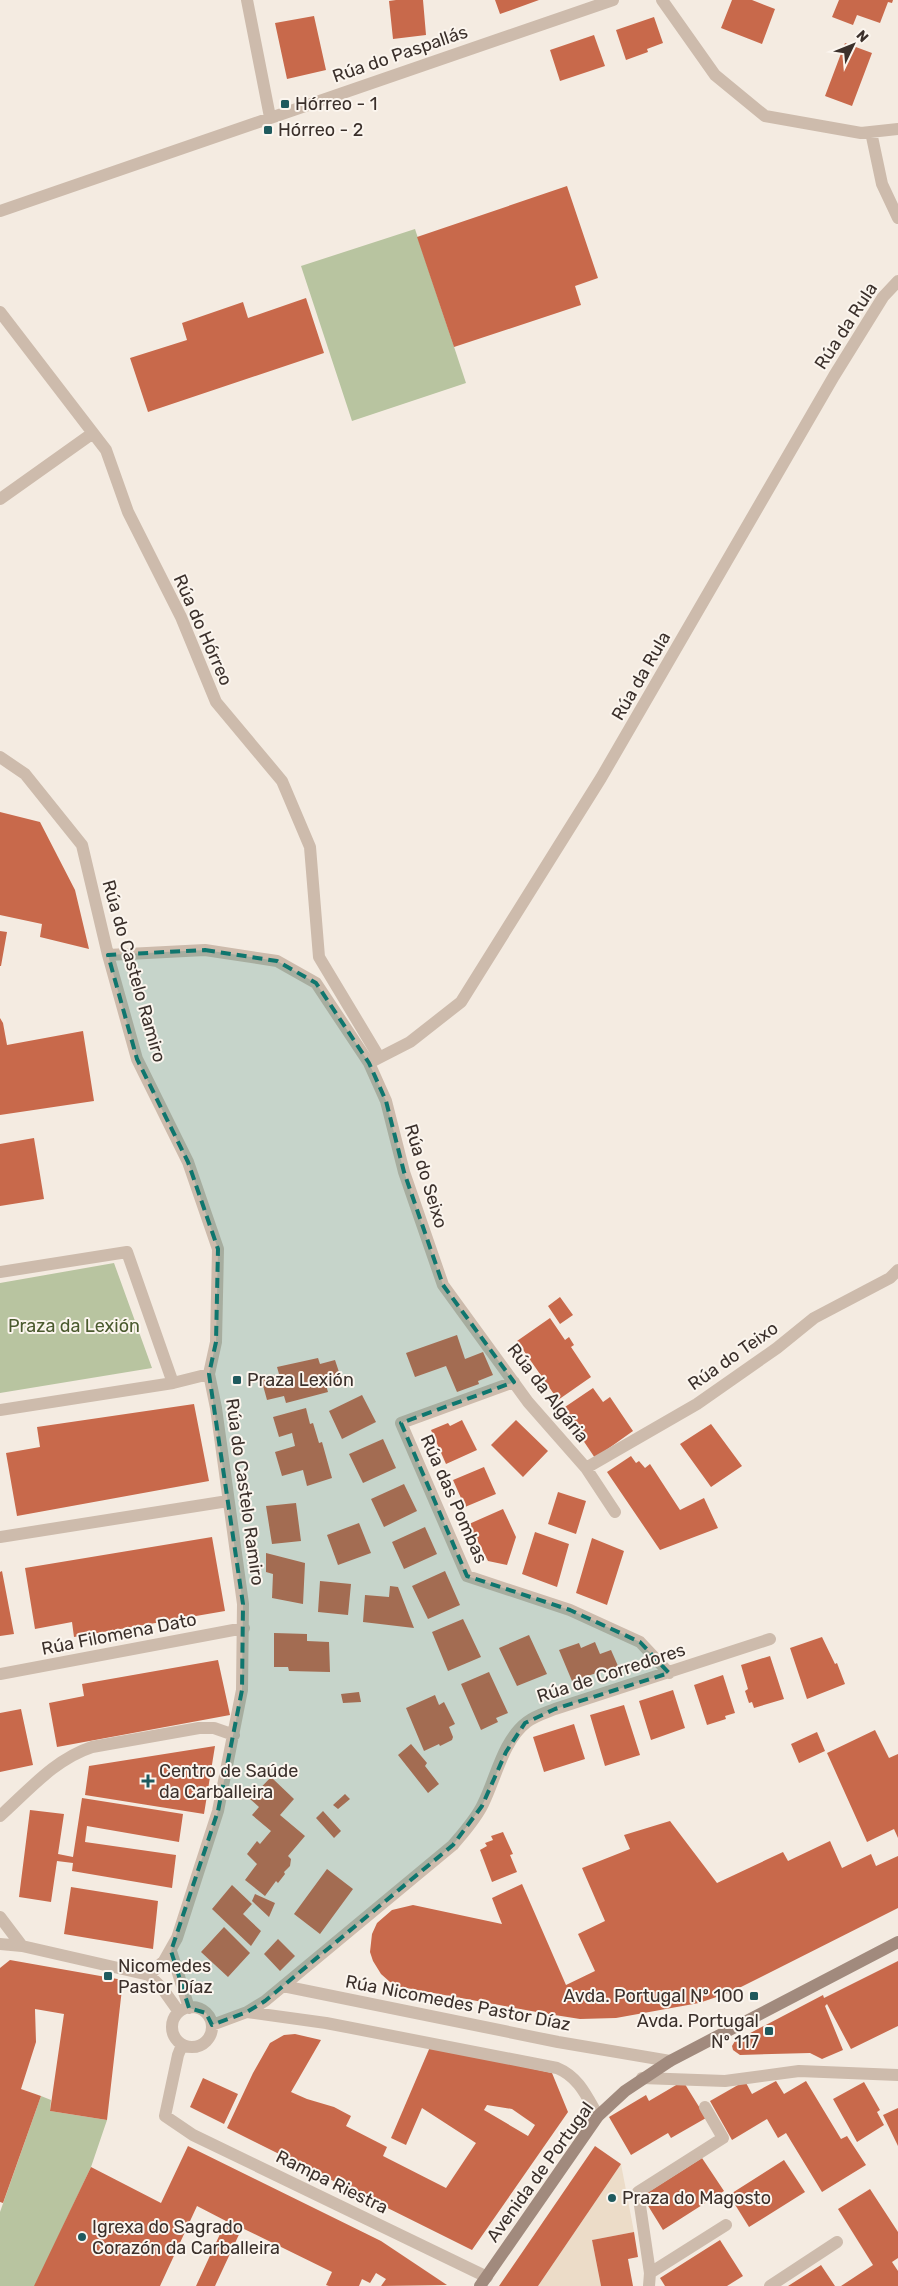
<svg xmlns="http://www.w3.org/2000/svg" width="898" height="2286" font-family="Rubik,sans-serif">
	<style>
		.green { fill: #b8c4a0 }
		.plaza { fill: #ecdcc8 }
		.building { fill: #c8694b; fill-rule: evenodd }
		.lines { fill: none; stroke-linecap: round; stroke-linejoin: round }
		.street { stroke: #cdbbac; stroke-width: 12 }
		.secondary { stroke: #a18a7d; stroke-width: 12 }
		.marked { fill: #0f766e; fill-opacity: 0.2; stroke: #0f766e; stroke-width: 4; stroke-dasharray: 10 6; stroke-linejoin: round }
		.poi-dot { fill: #1f5a5e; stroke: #fbf5ee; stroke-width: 2 }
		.labels { text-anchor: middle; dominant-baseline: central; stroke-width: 4; stroke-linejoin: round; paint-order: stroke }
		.street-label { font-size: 18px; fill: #3b302b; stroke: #fbf5ee }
		.poi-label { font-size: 18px; fill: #3b302b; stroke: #fbf5ee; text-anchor: start }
		.park-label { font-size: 18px; fill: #4a5a2e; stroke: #fbf5ee }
	</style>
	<rect width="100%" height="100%" fill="#f4ebe1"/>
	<path class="green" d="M415,229L466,383L352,421L301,266Z
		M114,1263L152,1368L0,1393V1283Z
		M41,2096L51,2100L50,2111L107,2120L91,2167L35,2286H0V2212Z"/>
	<path class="plaza" d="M621,2164L634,2232L592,2240L601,2286H538Z"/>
	<path class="building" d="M396,0H423L426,35L393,39L389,1Z
		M495,0H539L500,14Z
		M732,0H752L775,9L762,44L721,28Z
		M839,0H893L892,3L888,2L880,23L857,15L853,25L832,17Z
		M314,16L326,70L287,79L275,23Z
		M654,17L663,43L647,49L648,52L626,60L616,30Z
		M594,35L605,66L560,81L550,50Z
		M845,43L872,53L852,106L825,96Z
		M567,186L598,278L575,286L581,305L454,347L417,237Z
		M306,298L324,353L148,412L130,358L187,340L182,323L243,302L248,318Z
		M0,812L40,822L75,890L89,949L40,937L42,924L0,915Z
		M0,931L7,932L1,966H0Z
		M0,1018L3,1023L7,1045L83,1031L94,1101L0,1115Z
		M34,1138L44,1199L0,1206V1144Z
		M560,1297L573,1315L560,1324L548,1306Z
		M550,1318L565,1340L569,1337L574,1345L571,1347L591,1377L558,1400L517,1341Z
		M457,1335L465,1359L483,1352L493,1375L478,1381L479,1384L457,1392L446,1366L415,1377L406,1353Z
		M318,1358L320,1364L335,1360L342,1381L326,1385L328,1392L286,1403L284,1396L267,1400L261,1378L279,1374L277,1367Z
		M593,1388L603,1402L610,1397L633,1431L595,1458L562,1409Z
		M362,1395L376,1422L342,1439L329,1411Z
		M194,1404L209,1481L17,1516L6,1453L40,1447L37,1427Z
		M306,1408L310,1424L313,1423L319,1443L322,1442L332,1478L307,1486L303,1470L282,1476L275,1452L295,1446L292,1433L279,1437L273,1417Z
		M462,1420L477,1450L446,1464L431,1430L448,1423L450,1426Z
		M516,1420L548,1451L523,1477L491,1445Z
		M711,1424L742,1466L711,1487L680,1444Z
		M383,1439L396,1468L363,1483L349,1454Z
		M631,1456L636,1463L639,1461L645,1468L650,1464L680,1510L704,1498L718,1528L660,1550L607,1472Z
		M484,1467L496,1494L465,1507L453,1480Z
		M404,1484L417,1511L384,1527L371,1499Z
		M558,1492L586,1501L576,1534L548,1524Z
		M296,1503L301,1541L272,1544L266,1506Z
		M503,1509L516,1537L507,1565L488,1561L469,1524Z
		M359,1523L371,1553L338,1565L327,1535Z
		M425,1527L437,1554L404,1569L392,1542Z
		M535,1532L569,1544L557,1587L522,1574Z
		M212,1537L225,1611L74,1637L72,1622L35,1629L25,1568Z
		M592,1538L624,1551L607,1605L576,1593Z
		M266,1553L305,1563L303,1604L272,1598L273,1574L266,1572Z
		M2,1571L14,1634L0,1636V1572Z
		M445,1571L460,1605L428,1619L412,1586Z
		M320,1581L351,1584L348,1615L318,1612Z
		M390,1586L398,1587L414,1628L363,1622L365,1595L389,1597Z
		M463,1619L481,1657L448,1671L432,1632Z
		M274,1633L307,1634V1641L329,1642L330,1672L289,1671L288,1667H274Z
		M529,1635L547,1674L517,1686L499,1648Z
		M822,1637L835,1664L837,1663L845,1684L807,1699L790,1648Z
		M595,1642L600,1654L611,1650L618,1666L572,1681L559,1650L579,1643L581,1648Z
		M770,1656L784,1699L754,1708L752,1702L749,1703L745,1691L748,1689L741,1665Z
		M218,1660L230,1715L57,1747L49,1703L84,1696L82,1684Z
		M489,1672L508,1713L496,1718L498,1722L481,1730L461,1684Z
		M723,1675L735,1713L725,1716L726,1719L707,1725L694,1685Z
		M673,1690L685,1728L651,1740L639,1701Z
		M359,1692L361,1702L343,1703L341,1694Z
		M435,1695L439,1705L444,1702L455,1724L449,1727L453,1737L452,1740L440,1746L439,1744L424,1751L406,1708Z
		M624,1705L640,1755L605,1766L590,1715Z
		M21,1709L33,1765L0,1772V1713Z
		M574,1724L585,1759L544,1772L533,1737Z
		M875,1730L889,1758L898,1754V1838L894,1829L867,1842L827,1753Z
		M817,1732L825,1751L799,1763L791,1744Z
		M411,1744L427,1763L425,1766L439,1784L428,1793L398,1755Z
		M215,1746L204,1814L85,1795L89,1766Z
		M271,1777L294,1799L280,1815L305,1836L288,1856L291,1859L290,1866L284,1872L285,1874L278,1883L276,1881L265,1896L245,1880L257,1864L247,1854L257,1841L260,1844L271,1831L252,1815L259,1807L250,1799Z
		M345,1794L350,1799L338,1809L333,1805Z
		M82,1798L183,1814L179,1842L87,1826L85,1842L176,1855L172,1888L72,1871L73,1863L57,1861L51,1902L19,1897L30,1810L64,1814L58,1854L73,1857Z
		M323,1811L341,1831L334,1838L316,1818Z
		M670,1821L717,1883L783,1852L788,1861L830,1841L842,1868L871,1854L876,1866L898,1856V1908L731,1992L699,2003L616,2018L580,2019L542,2013L401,1987L390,1982L381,1974L373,1961L370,1952L372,1934L377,1923L392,1910L413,1905L502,1924L492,1898L522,1884L566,1985L595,1971L578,1934L605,1921L582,1868L630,1849L624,1835Z
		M503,1832L513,1854L510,1855L517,1872L492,1882L480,1850L487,1846L485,1843L493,1840L491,1836Z
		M327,1869L353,1889L320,1934L294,1914Z
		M232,1885L252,1904L243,1914L261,1931L251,1946L212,1909Z
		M71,1887L158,1901L153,1949L64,1934Z
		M255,1894L275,1903L269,1917L252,1901Z
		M224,1927L250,1953L228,1977L201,1952Z
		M278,1939L295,1956L280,1971L264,1954Z
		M10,1960L123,1980L107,2120L50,2111L64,2014L35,2009L36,2042L21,2089L41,2096L3,2203L0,2202V1968Z
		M898,1961V2026L851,2049L827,2004L825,2006L843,2050L822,2059L810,2053L740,2055L733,2050L732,2046L735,2041L823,1995L824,1998Z
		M295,2034L321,2040L291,2092L307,2099L334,2107L351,2116L346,2126L387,2147L383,2156L446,2188L476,2143L422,2108L406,2145L391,2138L430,2047L552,2073L568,2112L472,2250L227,2128L253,2073L270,2043L284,2035ZM487,2105L512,2109L535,2125L528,2136L484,2110Z
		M203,2078L238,2094L224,2124L190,2107Z
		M683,2081L706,2118L671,2138L668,2133L631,2155L609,2117L646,2095L649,2101Z
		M745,2081L752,2094L776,2081L784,2094L806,2081L841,2139L847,2136L866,2165L822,2192L786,2133L778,2138L767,2119L732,2140L710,2101Z
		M864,2082L880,2110L877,2112L884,2125L857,2142L833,2099Z
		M898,2108V2146L883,2115Z
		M188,2146L381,2241L447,2285L381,2286L386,2279L376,2273L370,2283L362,2279L359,2286H329L326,2285L332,2272L242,2228L215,2286H196L226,2221L197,2206L160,2286H34L91,2167L161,2203Z
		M595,2146L621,2164L538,2286H499Z
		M702,2158L724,2191L663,2230L642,2196Z
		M784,2160L805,2192L749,2227L729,2195Z
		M870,2189L898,2232V2258L892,2262L898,2271V2286H841L873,2265L838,2209Z
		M634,2232L638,2257L628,2259L633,2286H601L592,2240Z
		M720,2240L743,2276L727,2286H665L660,2278Z
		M821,2265L835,2286H788Z"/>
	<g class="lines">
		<path class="street" d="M247,0L270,117
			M662,0L715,75L765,116L861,133L898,129
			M871,132L882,184L898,218
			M0,211L613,0
			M0,312L106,450L128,512L181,617L216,702L282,781L310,847L319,957L379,1057
			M0,499L93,433
			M0,757L25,774L82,845L108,955L137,1059L188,1162L218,1249L216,1342L209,1374L216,1408L243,1604L242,1690L218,1811L177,1938L164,1961L149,1975
			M108,955L205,950L277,961L316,983L369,1063L410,1042L461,1002L601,778L834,376L883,297L898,281
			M369,1063L386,1101L404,1172L443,1285L528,1402L586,1468L615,1512
			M0,1272L127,1252L173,1383
			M514,1382L401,1423L467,1576L570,1610L640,1642L669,1673
			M0,1410L173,1383L209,1374
			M586,1468L697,1404L777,1348L814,1318L890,1278L898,1270
			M0,1537L228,1501
			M0,1674L244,1628
			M0,1816C28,1791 55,1759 92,1747L199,1728H214L234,1735
			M0,1917L22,1946
			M0,1944L22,1946L149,1975L162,1988L179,2012
			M171,1951L189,2008
			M283,1986L558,2042L670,2061
			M172 2027a20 20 0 1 1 40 0a20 20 0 1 1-40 0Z
			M247,2012L326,2023L557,2068C579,2077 587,2097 598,2116
			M212,2025L247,2012L265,2001L453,1845C464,1832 476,1819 483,1804C496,1778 503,1740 527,1722C535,1716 545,1713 555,1709L770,1639
			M182,2045L178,2055L165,2116L193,2135L487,2277
			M642,2078L725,2081L799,2071L898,2075
			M650,2273L726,2225
			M649,2286L650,2273L638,2192L723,2138L705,2107
			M770,2286L837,2242"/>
		<path class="secondary" d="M480,2286L598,2116L625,2091L670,2061L898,1942"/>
	</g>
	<path class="marked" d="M205,950L277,961L316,983L369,1063L386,1101L404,1172L443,1285L514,1382L401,1423L467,1576L570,1610L640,1642L669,1673L555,1709L525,1723L506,1752L482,1806L453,1845L265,2001L247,2012L212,2025L206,2013L189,2008L171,1951L218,1811L242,1690L243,1604L209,1374L216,1342L218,1249L188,1162L137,1059L108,955Z"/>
	<g class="poi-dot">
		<rect x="280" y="99" width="10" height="10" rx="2.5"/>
		<rect x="263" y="125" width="10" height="10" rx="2.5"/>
		<rect x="232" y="1375" width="10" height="10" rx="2.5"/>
		<path d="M145.5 1773.5h5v5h5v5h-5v5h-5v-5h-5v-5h5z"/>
		<rect x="103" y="1971" width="10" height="10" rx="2.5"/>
		<rect x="749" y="1991" width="10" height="10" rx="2.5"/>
		<rect x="764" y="2026" width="10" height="10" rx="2.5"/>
		<circle cx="612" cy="2198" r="5"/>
		<circle cx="82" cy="2237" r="5"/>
	</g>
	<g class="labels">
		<g class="street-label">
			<text transform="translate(400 54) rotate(-19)">Rúa do Paspallás</text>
			<text transform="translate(846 326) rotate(-57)">Rúa da Rula</text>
			<text transform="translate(203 630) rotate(66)">Rúa do Hórreo</text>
			<text transform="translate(641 676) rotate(-60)">Rúa da Rula</text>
			<text transform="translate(134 971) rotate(74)">Rúa do Castelo Ramiro</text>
			<text transform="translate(426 1176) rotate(73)">Rúa do Seixo</text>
			<text transform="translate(733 1356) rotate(-35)">Rúa do Teixo</text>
			<text transform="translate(548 1393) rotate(52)">Rúa da Algária</text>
			<text transform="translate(245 1492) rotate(82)">Rúa do Castelo Ramiro</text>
			<text transform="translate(454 1499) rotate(66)">Rúa das Pombas</text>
			<text transform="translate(119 1634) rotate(-11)">Rúa Filomena Dato</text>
			<text transform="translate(611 1673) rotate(-18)">Rúa de Corredores</text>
			<text transform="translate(458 2003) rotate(11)">Rúa Nicomedes Pastor Díaz</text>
			<text transform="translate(540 2172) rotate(-54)">Avenida de Portugal</text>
			<text transform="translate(332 2182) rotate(26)">Rampa Riestra</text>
		</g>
		<g class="poi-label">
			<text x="295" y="104">Hórreo - 1</text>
			<text x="278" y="130">Hórreo - 2</text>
			<text x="247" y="1380">Praza Lexión</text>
			<text x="159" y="1771">Centro de Saúde<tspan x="159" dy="21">da Carballeira</tspan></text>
			<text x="118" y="1966">Nicomedes<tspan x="118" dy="21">Pastor Díaz</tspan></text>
			<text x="744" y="1996" text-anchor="end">Avda. Portugal Nº 100</text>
			<text x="759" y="2021" text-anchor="end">Avda. Portugal<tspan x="759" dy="21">Nº 117</tspan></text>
			<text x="622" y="2198">Praza do Magosto</text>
			<text x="92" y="2227">Igrexa do Sagrado<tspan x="92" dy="21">Corazón da Carballeira</tspan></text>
		</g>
		<g class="park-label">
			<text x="74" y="1326">Praza da Lexión</text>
		</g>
	</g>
	<g transform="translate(853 45) rotate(47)" stroke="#fbf5ee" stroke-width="4" paint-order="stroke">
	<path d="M0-4L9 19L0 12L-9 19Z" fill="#3b302b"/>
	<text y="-8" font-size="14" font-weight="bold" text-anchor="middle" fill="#3b302b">N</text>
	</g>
</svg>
